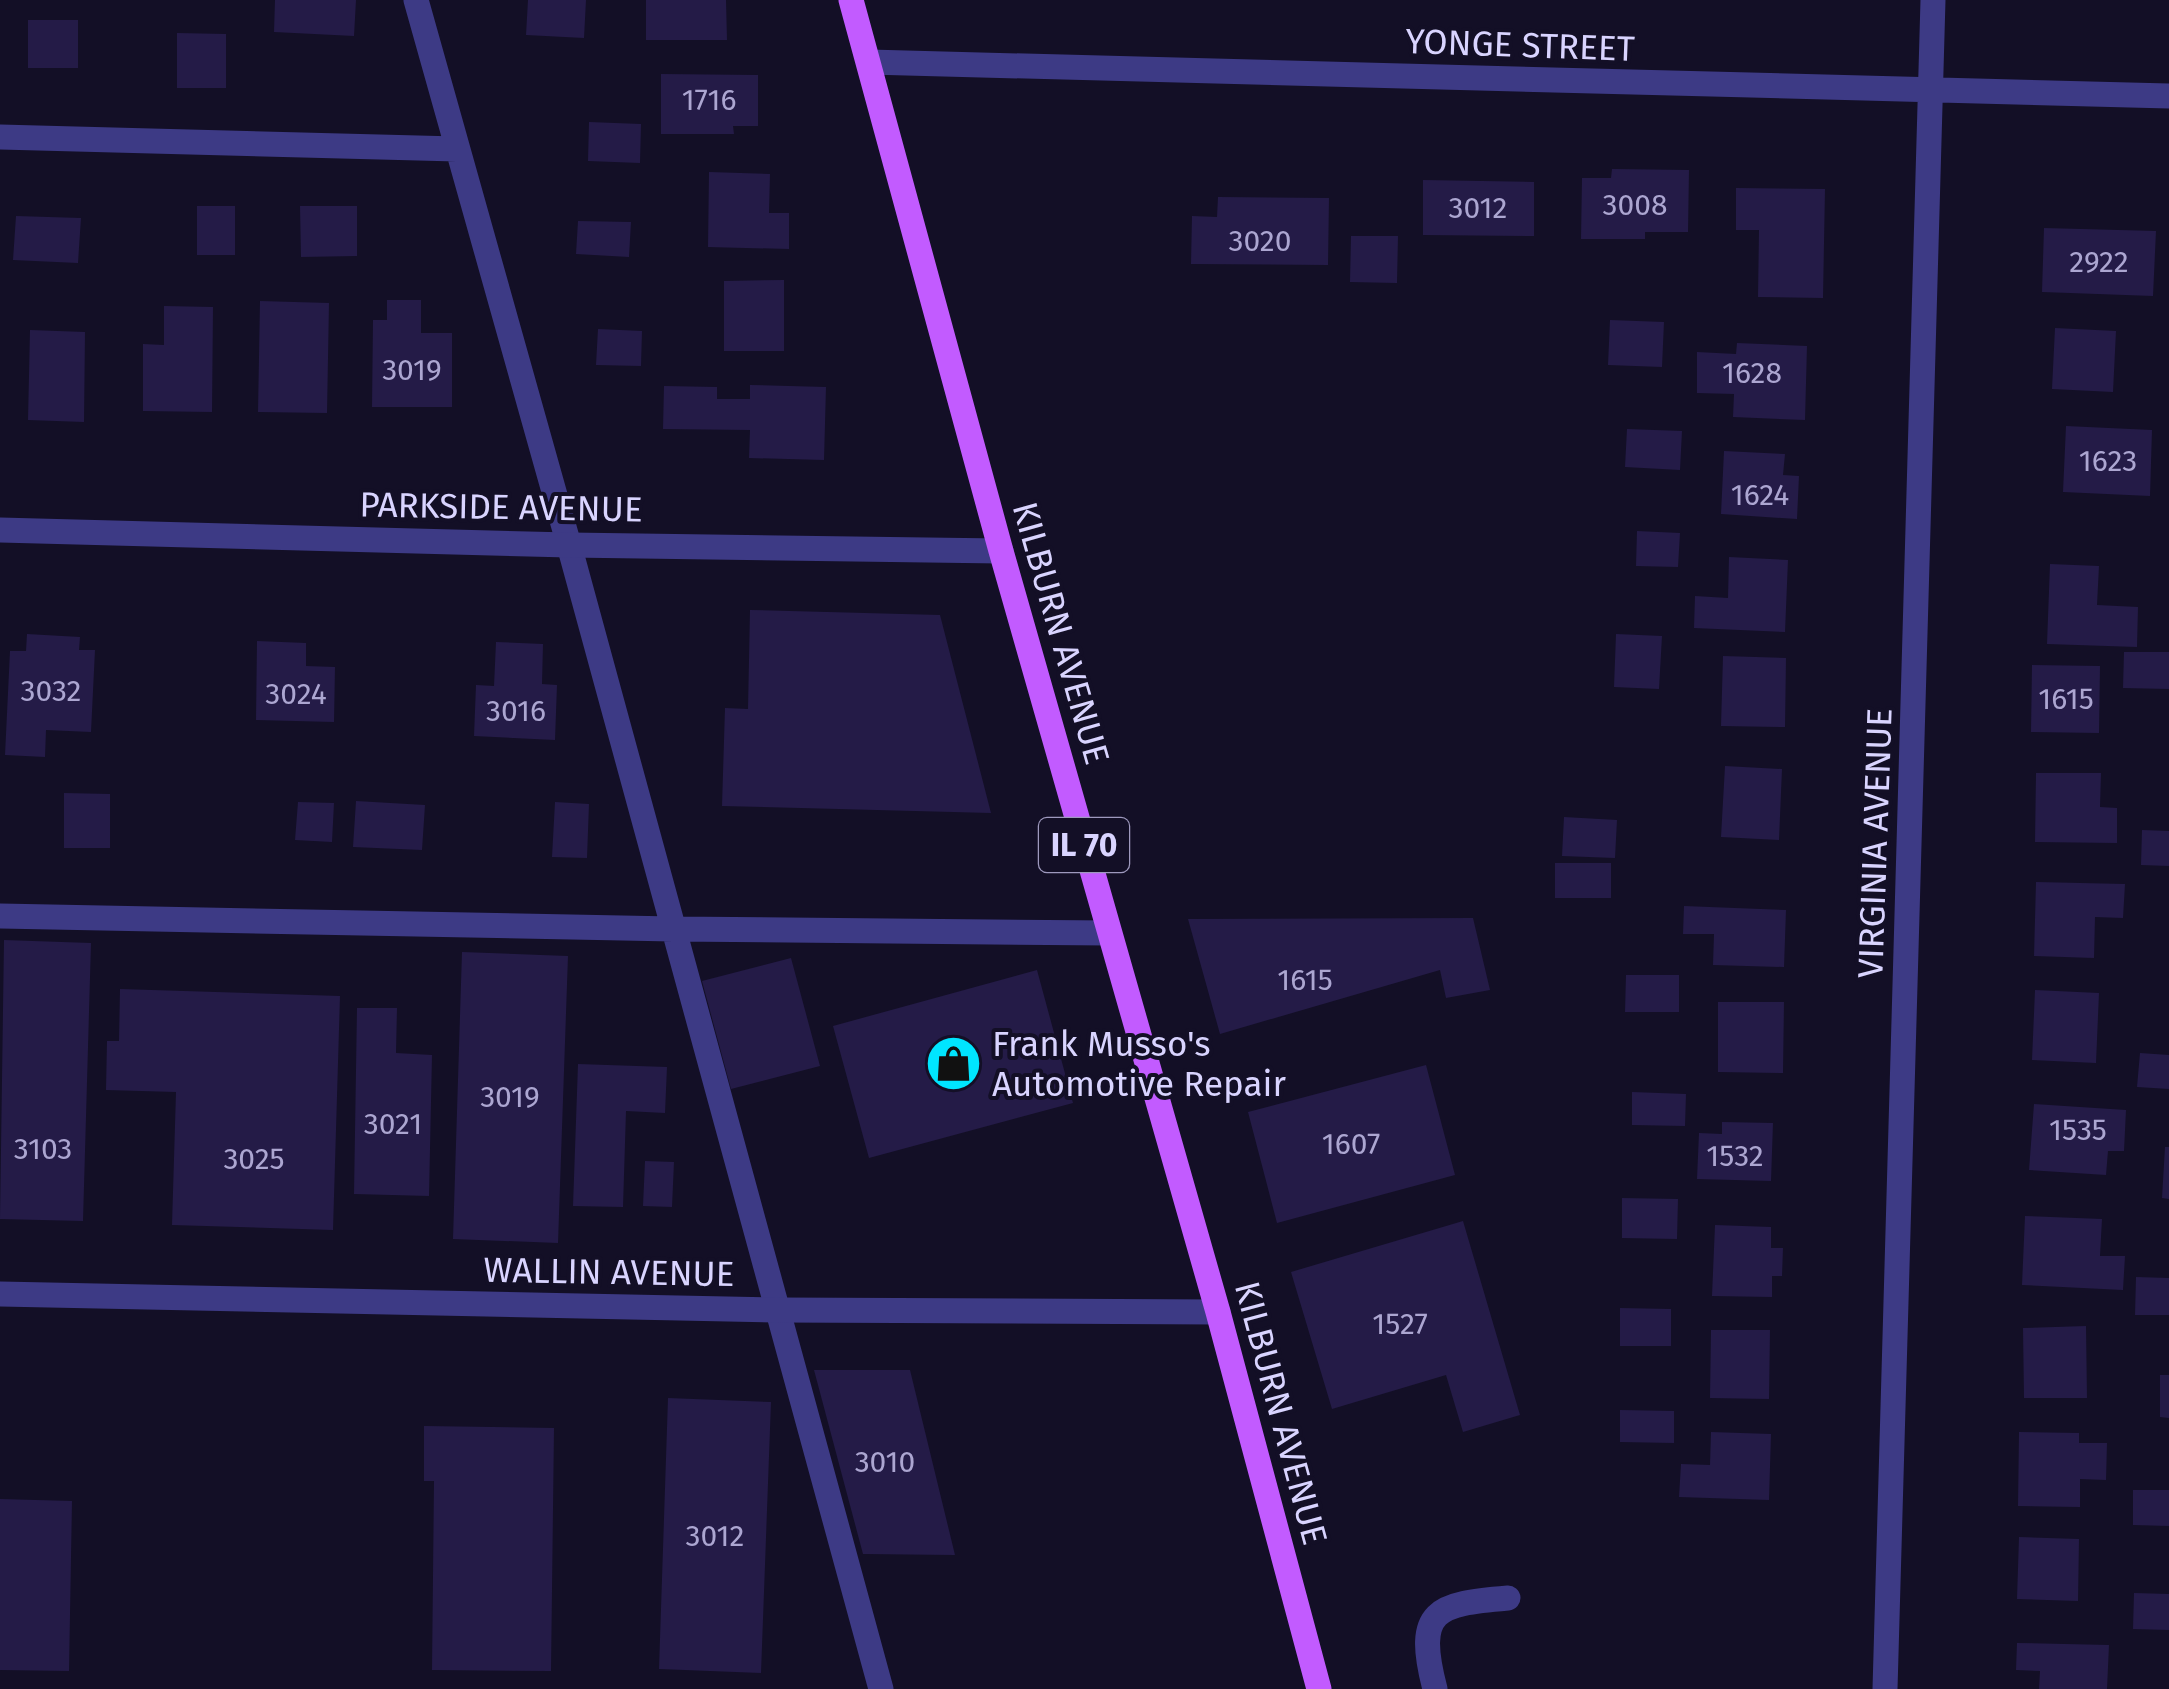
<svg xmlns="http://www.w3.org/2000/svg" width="2169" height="1689" font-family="'Fira Sans',sans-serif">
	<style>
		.building { fill: #241b47 }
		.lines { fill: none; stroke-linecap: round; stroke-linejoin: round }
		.service { stroke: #3d3a85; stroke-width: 25 }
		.minor { stroke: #3d3a85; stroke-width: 25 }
		.primary { stroke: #c25bff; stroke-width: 25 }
		.labels { text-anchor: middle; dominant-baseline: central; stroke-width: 8; stroke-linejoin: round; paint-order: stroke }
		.number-label { font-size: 30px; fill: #aca6d1 }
		.shield { fill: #130f26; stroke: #9e99be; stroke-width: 2.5 }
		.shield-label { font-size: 32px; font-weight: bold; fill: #d9d4ff }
		.street-label { font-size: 35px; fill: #d9d4ff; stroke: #130f26 }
		.poi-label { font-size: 35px; fill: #d9d4ff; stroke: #130f26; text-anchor: start }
	</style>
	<rect width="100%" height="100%" fill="#130f26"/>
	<path class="building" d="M275,0H356L354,36L274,32Z
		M528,0H586L584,38L526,35Z
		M646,0H726L727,40H646Z
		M28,20H78V68H28Z
		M177,33L226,34V88H177Z
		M661,74L758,75V126H733L734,134H661Z
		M589,122L641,124L640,163L588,161Z
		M1612,169L1689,170L1688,232H1645V239H1581L1582,178H1611Z
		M709,172L770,174L769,213H789V249L708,247Z
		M1423,180L1534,182V236L1423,235Z
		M1736,188L1825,189L1823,298L1758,297L1759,230H1736Z
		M1218,197L1329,198L1328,265L1191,264L1192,216L1217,217Z
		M197,206H235V255H197Z
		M300,206H357V256L301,257Z
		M16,216L81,218L78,263L13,260Z
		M578,221L631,222L629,257L576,254Z
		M2044,228L2156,231L2153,296L2042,292Z
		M1351,236H1398L1397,283L1350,282Z
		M784,280V351H724V281Z
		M387,300H421V333H452V407H372L373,320H387Z
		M260,301L329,303L327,413L258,412Z
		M164,306L213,307L212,412L143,411V344L164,345Z
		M1610,320L1664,322L1662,367L1608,365Z
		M2055,328L2116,331L2113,392L2052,389Z
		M598,329L642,331L641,366L596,365Z
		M30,330L85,332L84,422L28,420Z
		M1737,343L1807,346L1805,420L1733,417L1734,394L1697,393V352L1736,354Z
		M750,385L826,387L824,460L749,458L750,430L663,429L664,386L717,387V399H750Z
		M2066,426L2152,430L2150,496L2063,492Z
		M1627,429L1682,431L1680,470L1625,467Z
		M1724,451L1785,454L1783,475L1799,476L1797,519L1721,514Z
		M1637,531L1680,533L1678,567L1636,566Z
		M1729,557L1788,560L1785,632L1694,628L1695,596L1728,598Z
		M2050,564L2099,566L2097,605L2138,607L2137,647L2047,644Z
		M750,610L940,615L991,813L722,806L725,708L748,709Z
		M27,634L80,637L79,650H95L91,732L46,730L45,757L5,755L10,651H26Z
		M1616,634L1662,636L1659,689L1614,687Z
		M257,641L306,643V666L335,667L334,722L256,720Z
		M496,642L543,644L542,684L557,685L555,740L474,736L476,685L494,686Z
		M2124,652H2169V689L2123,688Z
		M1723,656L1786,658L1785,727L1721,726Z
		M2032,665L2100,666L2099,733L2031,732Z
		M1725,766L1782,769L1779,840L1721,837Z
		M2036,773H2101L2100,807L2117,808V843L2035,842Z
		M64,793L110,794V848H64Z
		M356,801L425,805L422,850L353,847Z
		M298,802L334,803L332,842L295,840Z
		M555,802L589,804L587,858L552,857Z
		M1564,817L1617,820L1615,858L1562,856Z
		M2142,830L2169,831V866L2141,865Z
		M1555,863H1611V898H1555Z
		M2036,882L2125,884L2123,918L2095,917L2094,958L2034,956Z
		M1684,906L1786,910L1784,967L1713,965L1714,934H1683Z
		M1473,918L1490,990L1446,998L1440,970L1220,1034L1188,919Z
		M4,940L91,943L83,1221L0,1219Z
		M462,952L568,956L558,1243L453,1239Z
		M791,958L820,1066L731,1089L702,981Z
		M1037,970L1073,1103L869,1158L833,1026Z
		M1626,975H1679V1012H1625Z
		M120,989L340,996L333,1230L172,1225L176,1092L106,1090L107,1041H119Z
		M2035,990L2099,993L2096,1063L2032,1060Z
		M1718,1002H1784L1783,1073L1718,1072Z
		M357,1008H397L396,1053L432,1055L429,1196L354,1194Z
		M2140,1053L2169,1055V1089L2137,1087Z
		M578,1064L667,1067L665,1113L626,1111L623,1207L573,1206Z
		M1426,1065L1455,1175L1277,1223L1248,1112Z
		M1632,1092L1686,1094L1685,1126L1632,1125Z
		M2034,1104L2126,1110L2124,1151H2108L2106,1175L2029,1170Z
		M1722,1122L1773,1123L1771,1181L1697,1179L1699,1133L1722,1134Z
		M2165,1147H2169V1199L2162,1198Z
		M645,1161L674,1162L672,1207L643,1206Z
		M1622,1198L1678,1199L1677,1239L1622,1238Z
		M2025,1216L2102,1219L2100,1256H2125L2123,1290L2022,1285Z
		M1463,1221L1520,1415L1463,1432L1446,1375L1332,1409L1291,1272Z
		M1715,1225L1771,1227V1248H1783L1782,1276H1772V1297L1712,1296Z
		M2136,1277L2169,1278V1315H2135Z
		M1620,1308L1671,1309V1346H1620Z
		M2086,1326L2087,1398H2024L2023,1328Z
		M1711,1330H1770L1769,1399L1710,1398Z
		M814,1370H910L955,1555L863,1554Z
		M2160,1375H2169V1418L2160,1417Z
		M668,1398L771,1402L761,1673L659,1669Z
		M1620,1410L1674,1411V1443L1620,1442Z
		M424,1426L554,1428L551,1671L432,1670L434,1481H424Z
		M1711,1432L1771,1434L1769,1500L1679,1497L1681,1464L1710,1465Z
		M2019,1432L2079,1433V1443H2107L2106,1480L2080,1479V1507L2018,1506Z
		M2133,1490H2169V1526L2133,1525Z
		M0,1499L72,1501L69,1671L0,1670Z
		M2019,1537L2079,1539L2078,1601L2017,1599Z
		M2134,1593L2169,1594V1630L2133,1629Z
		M2017,1643L2109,1645L2107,1689H2039L2040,1671L2016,1670Z"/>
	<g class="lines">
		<path class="service" d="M416,0L569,545L881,1689
			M0,137L457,149
			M0,916L673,929L1109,933
			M1435,1689C1414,1609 1437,1604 1508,1598"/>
		<path class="minor" d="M869,62L2169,96
			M0,530L569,545L1001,551
			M0,1294L777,1310L1218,1312
			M1885,1689L1933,0"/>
		<path class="primary" d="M851,0L1001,551L1218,1312L1319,1689"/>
	</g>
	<defs>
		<symbol id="shop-disc" viewBox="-11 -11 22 22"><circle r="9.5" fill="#00e5ff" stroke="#130f26"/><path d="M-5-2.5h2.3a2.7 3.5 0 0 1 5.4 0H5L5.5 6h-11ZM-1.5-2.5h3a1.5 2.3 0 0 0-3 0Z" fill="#111"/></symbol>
	</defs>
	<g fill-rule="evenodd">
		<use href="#shop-disc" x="922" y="1032" width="63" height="63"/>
	</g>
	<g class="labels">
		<g class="number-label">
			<text x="709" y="100">1716</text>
			<text x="1635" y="205">3008</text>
			<text x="1478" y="208">3012</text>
			<text x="1260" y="241">3020</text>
			<text x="2099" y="262">2922</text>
			<text x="412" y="370">3019</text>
			<text x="1752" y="373">1628</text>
			<text x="2108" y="461">1623</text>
			<text x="1760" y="495">1624</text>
			<text x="51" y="691">3032</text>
			<text x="296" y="694">3024</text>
			<text x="2066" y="699">1615</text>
			<text x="516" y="711">3016</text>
			<text x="1305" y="980">1615</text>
			<text x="510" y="1097">3019</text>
			<text x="393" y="1124">3021</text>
			<text x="2078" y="1130">1535</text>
			<text x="1351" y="1144">1607</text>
			<text x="43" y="1149">3103</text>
			<text x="1735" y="1156">1532</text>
			<text x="254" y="1159">3025</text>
			<text x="1400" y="1324">1527</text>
			<text x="885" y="1462">3010</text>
			<text x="715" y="1536">3012</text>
		</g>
		<rect class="shield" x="1039" y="818" width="90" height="54" rx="8"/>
		<g class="shield-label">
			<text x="1084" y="845">IL 70</text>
		</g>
		<g class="street-label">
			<text transform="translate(1520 45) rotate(2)">YONGE STREET</text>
			<text transform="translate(501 507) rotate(1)">PARKSIDE AVENUE</text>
			<text transform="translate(1061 633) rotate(74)">KILBURN AVENUE</text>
			<text transform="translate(1875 843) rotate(-88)">VIRGINIA AVENUE</text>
			<text transform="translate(609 1272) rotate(1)">WALLIN AVENUE</text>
			<text transform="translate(1281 1413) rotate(75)">KILBURN AVENUE</text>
		</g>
		<g class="poi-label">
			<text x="992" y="1044">Frank Musso's<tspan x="992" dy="40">Automotive Repair</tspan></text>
		</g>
	</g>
</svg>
